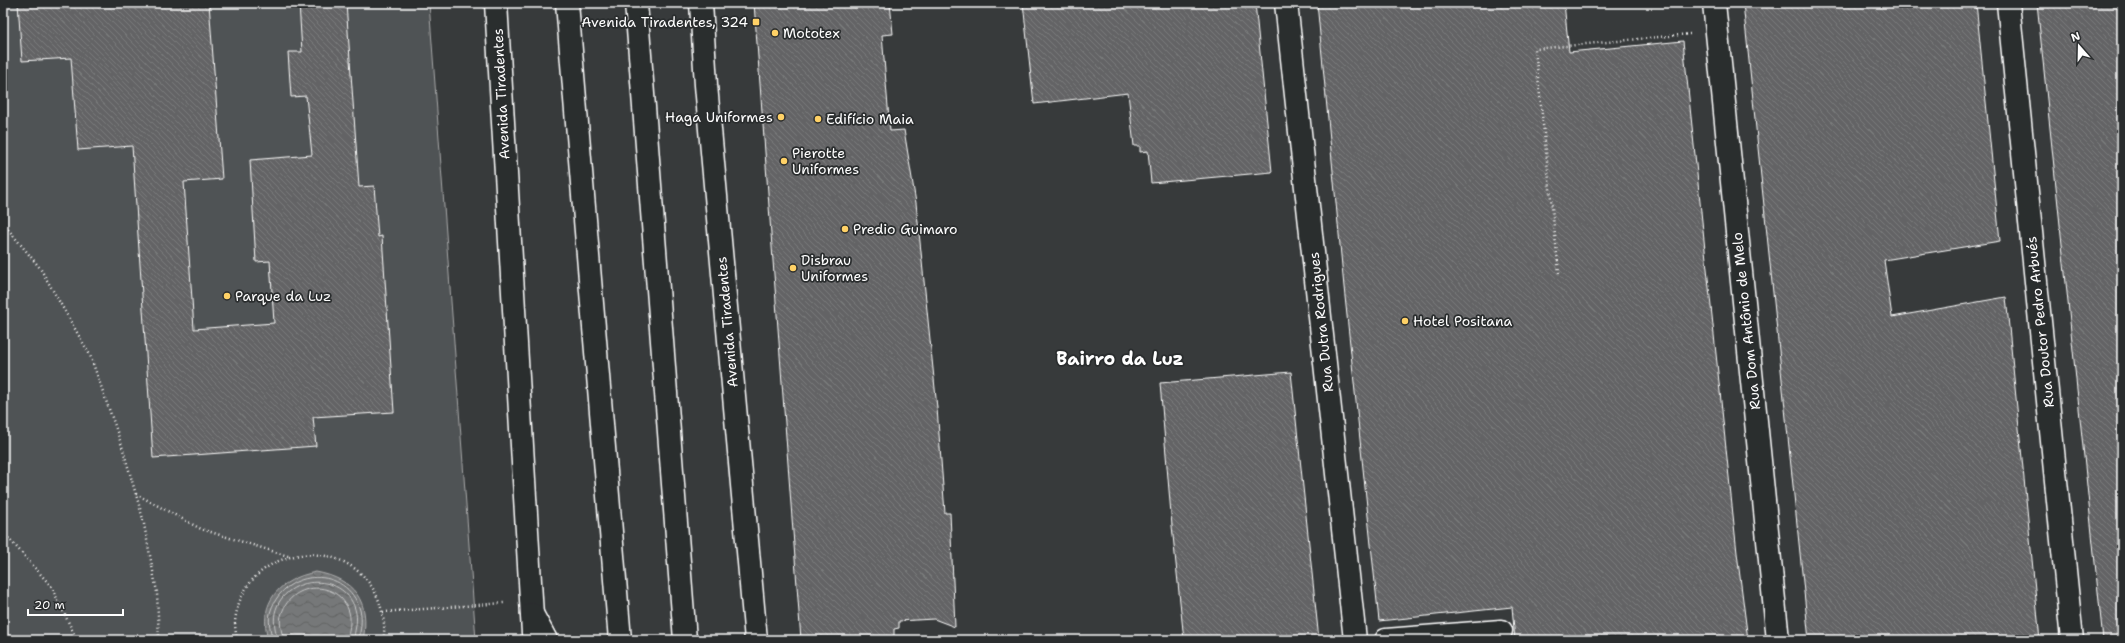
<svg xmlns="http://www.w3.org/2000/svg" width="2125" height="643" font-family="'Shantell Sans',sans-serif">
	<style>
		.green { fill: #505354; stroke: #a8a9aa }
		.water { fill: url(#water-waves); stroke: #adaeaf }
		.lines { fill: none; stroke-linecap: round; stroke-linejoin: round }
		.shore { stroke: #c8c9c9; stroke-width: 1 }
		.building { fill: url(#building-back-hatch); stroke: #fff }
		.minor-casing { stroke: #fff; stroke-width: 25 }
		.major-casing { stroke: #fff; stroke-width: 25 }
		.highway-casing { stroke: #fff; stroke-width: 25 }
		.path { stroke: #fff; stroke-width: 2.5; stroke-dasharray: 1 3; stroke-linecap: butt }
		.minor { stroke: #2a2d2e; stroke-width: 22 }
		.major { stroke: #2a2d2e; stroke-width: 22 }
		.highway { stroke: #2a2d2e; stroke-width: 22 }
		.poi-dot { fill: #ffd166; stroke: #2a2d2e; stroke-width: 1.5 }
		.labels { text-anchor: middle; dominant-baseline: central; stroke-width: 3.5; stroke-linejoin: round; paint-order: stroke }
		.poi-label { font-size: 14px; fill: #fff; stroke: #2a2d2e; text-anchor: start }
		.street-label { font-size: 14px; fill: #fff; stroke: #2a2d2e }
		.district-label { font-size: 18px; font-weight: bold; fill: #fff; stroke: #2a2d2e }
	</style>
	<defs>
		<pattern id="water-waves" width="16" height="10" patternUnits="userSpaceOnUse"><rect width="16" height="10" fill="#767879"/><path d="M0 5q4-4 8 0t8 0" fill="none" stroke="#616262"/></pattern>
		<pattern id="building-back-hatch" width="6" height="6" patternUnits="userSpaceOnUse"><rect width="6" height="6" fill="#636465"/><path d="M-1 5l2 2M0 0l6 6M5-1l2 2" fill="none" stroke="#7a7b7c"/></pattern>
	</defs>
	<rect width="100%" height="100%" fill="#373a3b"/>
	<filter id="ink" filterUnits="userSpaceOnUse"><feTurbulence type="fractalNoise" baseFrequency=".025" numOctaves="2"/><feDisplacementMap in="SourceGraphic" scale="8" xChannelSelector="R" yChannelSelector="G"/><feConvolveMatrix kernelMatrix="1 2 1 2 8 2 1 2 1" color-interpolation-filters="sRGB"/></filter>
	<g filter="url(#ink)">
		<path class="green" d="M3,3H429L476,640H3Z"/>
		<path class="water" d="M316,572C354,579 371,601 363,640H268C258,602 279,579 316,572Z"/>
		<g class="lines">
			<path class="shore" d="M272,640C271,630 267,620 271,610C285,568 347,565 360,610C363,620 360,630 359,640
				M277,640C276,631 273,623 275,613C284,573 348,571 356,613C358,623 354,631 354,640
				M283,640C282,630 278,622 282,613C292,581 339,579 349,612C352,622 348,631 348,640"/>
		</g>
		<path class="building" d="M18,3H209L222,179L184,182L194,329L274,323L270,261L256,262L250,160L312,155L306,96L291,97L288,52H302L299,3H346L359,187L374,186L378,237L382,236L394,412L313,417L316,446L153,458L132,146L78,150L71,58L22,61Z
			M754,3H890L893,34L882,35L890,131L904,130L916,203L937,408L945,513H950L955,627L934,619L899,621V628L894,629V640H801Z
			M1023,3H1255L1272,172L1151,183L1148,151L1140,152V146H1134L1128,93L1034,104Z
			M1317,3H1564L1569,52L1683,41L1737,553L1748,640H1515L1512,607L1379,621L1344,287Z
			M1743,3H1976L2000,241L1884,260L1892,317L2006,297L2040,640H1809Z
			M2037,3H2122V640H2103Z
			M1291,372L1319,640H1184L1172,526L1160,383Z"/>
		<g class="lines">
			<defs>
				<path id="minor" d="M1286,3L1355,640
					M1714,3L1778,640
					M2008,3L2072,640
					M1386,640L1501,631"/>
				<path id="major" d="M496,3L533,633
					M701,3L706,85L756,640"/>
				<path id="highway" d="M567,3L620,640
					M636,3L685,640
					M532,614L546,640"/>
			</defs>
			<use href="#minor" class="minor-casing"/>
			<use href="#major" class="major-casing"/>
			<use href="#highway" class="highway-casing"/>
			<path class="path" d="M3,223L40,268L90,355L122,446L143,519L157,592L159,640
				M1559,273L1535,49L1690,34
				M136,494L201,529L288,556
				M3,532L51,586L77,640
				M383,612L504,603
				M124,640L127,637L135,640
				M237,640C236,634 235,628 235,622C242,544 351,529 379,601C383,613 386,628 383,640"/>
			<use href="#minor" class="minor"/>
			<use href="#major" class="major"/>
			<use href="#highway" class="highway"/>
		</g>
	</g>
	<g class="poi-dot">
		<rect x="752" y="18" width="8" height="8" rx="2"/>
		<circle cx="775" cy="33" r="4"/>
		<circle cx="781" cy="117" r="4"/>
		<circle cx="818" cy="119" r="4"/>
		<circle cx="784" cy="161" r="4"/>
		<circle cx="845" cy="229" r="4"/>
		<circle cx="793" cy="268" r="4"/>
		<circle cx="227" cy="296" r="4"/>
		<circle cx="1405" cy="321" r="4"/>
	</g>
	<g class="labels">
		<g class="poi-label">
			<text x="748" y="22" text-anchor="end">Avenida Tiradentes, 324</text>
			<text x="783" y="33">Mototex</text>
			<text x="773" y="117" text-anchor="end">Haga Uniformes</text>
			<text x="826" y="119">Edifício Maia</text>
			<text x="792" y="153">Pierotte<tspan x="792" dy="16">Uniformes</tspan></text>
			<text x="853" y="229">Predio Guimaro</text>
			<text x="801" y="260">Disbrau<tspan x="801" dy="16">Uniformes</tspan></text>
			<text x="235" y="296">Parque da Luz</text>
			<text x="1413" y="321">Hotel Positana</text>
		</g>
		<g class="street-label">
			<text transform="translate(501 94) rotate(-93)">Avenida Tiradentes</text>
			<text transform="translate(1746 321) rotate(-96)">Rua Dom Antônio de Melo</text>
			<text transform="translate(727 322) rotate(-95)">Avenida Tiradentes</text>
			<text transform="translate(1321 322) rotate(-96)">Rua Dutra Rodrigues</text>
			<text transform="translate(2040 322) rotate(-96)">Rua Doutor Pedro Arbués</text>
		</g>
		<g class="district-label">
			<text x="1120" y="359">Bairro da Luz</text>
		</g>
	</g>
	<rect width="2125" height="643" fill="none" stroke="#2a2d2e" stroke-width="16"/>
	<rect x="8" y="8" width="2109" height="627" fill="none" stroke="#fff" stroke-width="1.5" filter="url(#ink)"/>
	<g transform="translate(2079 46) rotate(340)" stroke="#2a2d2e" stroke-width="3" paint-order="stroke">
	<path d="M0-3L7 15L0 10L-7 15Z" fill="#ffffff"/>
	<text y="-6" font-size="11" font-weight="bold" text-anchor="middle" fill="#ffffff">N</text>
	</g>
	<path d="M28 609v6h95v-6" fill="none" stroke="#ffffff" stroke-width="2"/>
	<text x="34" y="609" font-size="12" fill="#ffffff" stroke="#2a2d2e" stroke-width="3" paint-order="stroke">20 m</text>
</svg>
